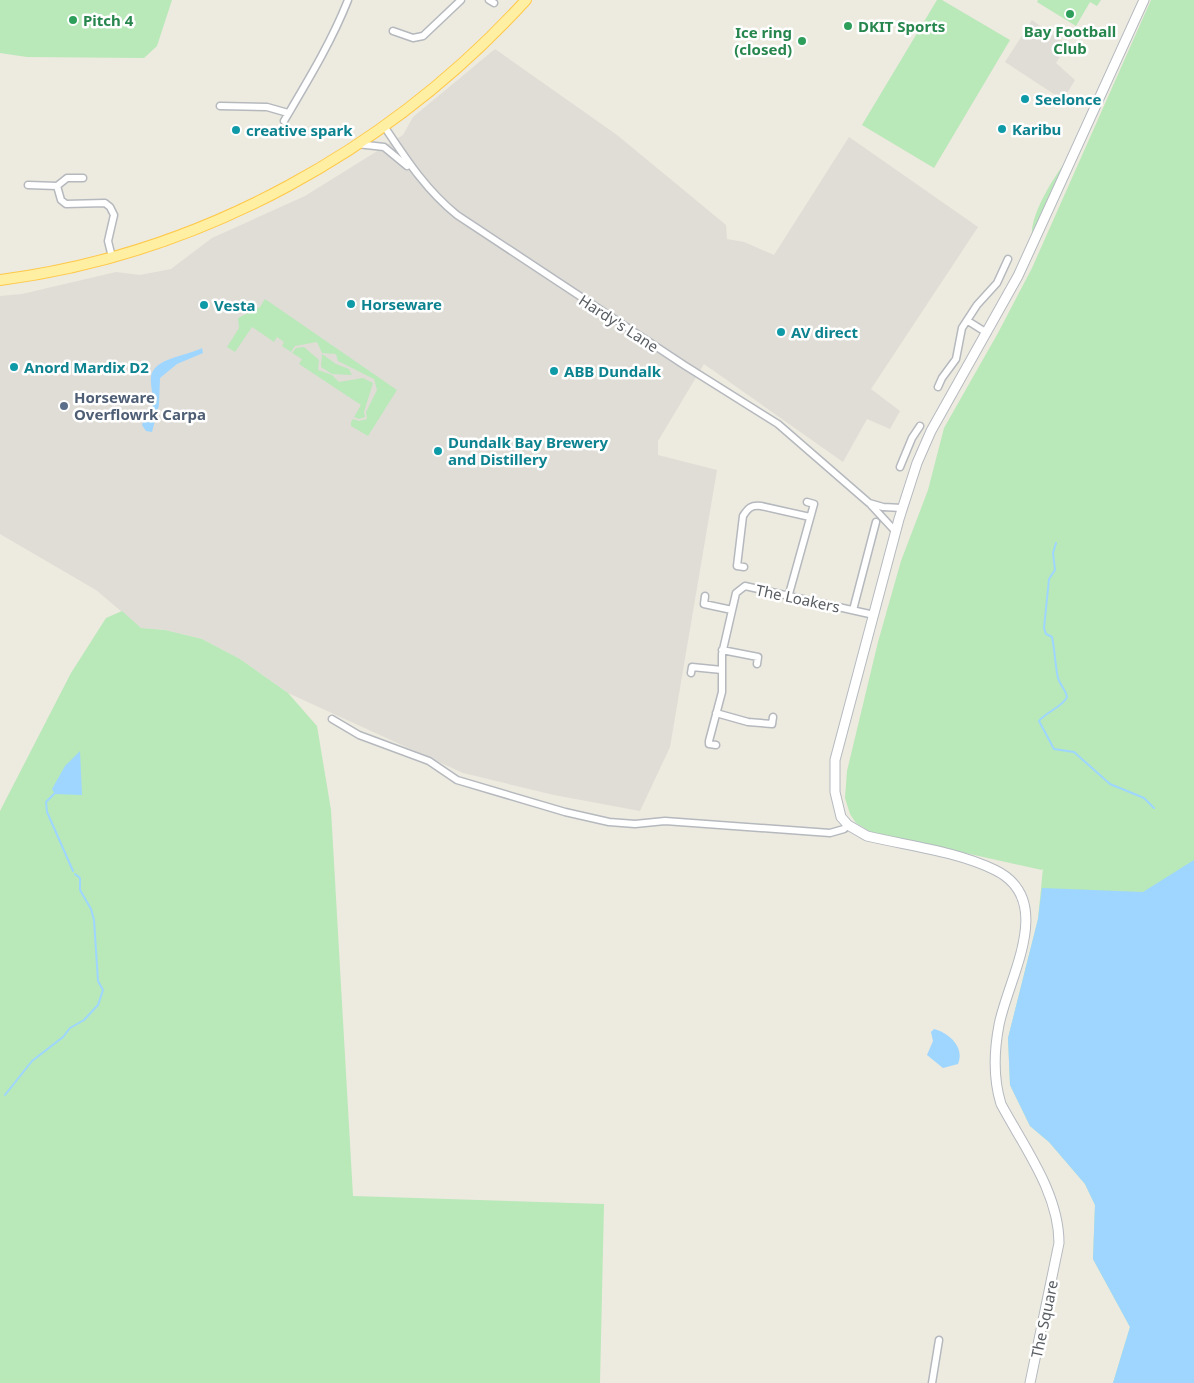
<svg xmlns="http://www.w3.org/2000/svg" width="1194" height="1383" font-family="'Noto Sans',sans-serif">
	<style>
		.industrial { fill: #e0ddd7 }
		.green { fill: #b9e8b9 }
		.water { fill: #9ed6ff }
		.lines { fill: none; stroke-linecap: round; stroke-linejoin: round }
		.stream { stroke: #9ed6ff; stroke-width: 2 }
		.street-casing { stroke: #b5b9be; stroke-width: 9 }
		.secondary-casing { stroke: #b5bac0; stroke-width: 11 }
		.primary-casing { stroke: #ffc847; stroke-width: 12 }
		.street { stroke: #fff; stroke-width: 6 }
		.secondary { stroke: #fff; stroke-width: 9 }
		.primary { stroke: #ffefa3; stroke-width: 10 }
		.leisure-dot { fill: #2e9e5b; stroke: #fff; stroke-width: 2 }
		.culture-dot { fill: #0f9aa8; stroke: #fff; stroke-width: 2 }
		.service-dot { fill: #5c6f8a; stroke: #fff; stroke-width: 2 }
		.labels { text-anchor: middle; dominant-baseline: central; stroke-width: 5; stroke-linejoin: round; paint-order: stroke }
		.leisure-label { font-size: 15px; font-weight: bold; fill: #27864d; stroke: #fff; text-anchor: start }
		.culture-label { font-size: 15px; font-weight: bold; fill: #0d838f; stroke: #fff; text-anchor: start }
		.street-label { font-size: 15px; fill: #585d62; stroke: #fff }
		.service-label { font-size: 15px; font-weight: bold; fill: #4e5e75; stroke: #fff; text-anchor: start }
	</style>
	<rect width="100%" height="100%" fill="#edeadf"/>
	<path class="industrial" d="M1032,20L1067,45L1056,63L1075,80L1063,100L1005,62Z
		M495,49L617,135L726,225L727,239L744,242L774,255L849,137L978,227L871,389L900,411L890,429L867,419L843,462L704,364L658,441V455L717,470L670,747L640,811L554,795L463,773L288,693L240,659L202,639L165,630L141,628L96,590L0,534V296L22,294L116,272L140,275L171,269L212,238L305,196L403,135L413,117Z"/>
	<path class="green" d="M0,0H172L157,46L144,58L27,57L0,53Z
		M937,0H942L1010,40L934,168L862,125Z
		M1038,0H1101L1097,6L1090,2L1076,26L1037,2Z
		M1151,0H1194V1383H1113L1130,1327L1093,1259L1095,1205L1085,1184L1049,1142L1030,1126L1010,1085L1008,1038L1038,919L1043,868L1042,870L871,832L856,823L850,814L845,798L847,771L878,642L901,561L928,490L944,428L998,333L1032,268Z
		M1064,164V165L1032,236C1030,216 1052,180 1064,164Z
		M265,299L397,390L368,436L351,426V422L353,419L359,421L367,419L366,412L377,390L374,379L338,361L336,354L322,353L317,342L295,346L291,352L282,346L284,342L277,337L274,342L252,327L235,352L227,347L239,328L238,318L260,307Z
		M304,347L319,360L318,370L332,375L339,382L363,378L373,383L364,412L365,417L359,419L354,417L361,405L299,364L302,359L292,353L296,348Z
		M322,354L336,364L349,369L352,375L332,374L321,367Z
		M122,611L141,628L165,630L202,639L240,659L288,693L317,726L331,810L353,1196L604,1204L600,1383H0V811L71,673L106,618Z"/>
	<path class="water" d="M202,348L203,353L177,364L160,378L159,405L152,432L146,431L142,425C144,418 150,415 152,409C155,399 150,388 151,377C153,358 187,356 202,348Z
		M80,751L82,795L55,794L52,789L65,766Z
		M1194,860V1383H1113L1130,1327L1093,1259L1095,1205L1085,1184L1049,1142L1030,1126L1010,1085L1008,1038L1038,919L1042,888L1143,892Z
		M934,1029C949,1033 965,1047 958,1064L943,1068L927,1055L933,1041L931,1032Z"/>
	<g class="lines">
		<path class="stream" d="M1056,543L1053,553L1055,570L1049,579L1044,628L1046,634L1052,637C1055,651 1055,665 1058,678C1060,685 1066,690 1067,697C1064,706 1046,712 1039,721L1054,749L1074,752L1110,784L1144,798L1154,808
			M56,792L46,802L47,812L73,871
			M5,1095L32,1061L63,1037L70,1028L84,1020L98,1005L103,990L98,981L94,920L91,909L80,890V878L75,874"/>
		<defs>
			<path id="street" d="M489,0L494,3
				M393,31L413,38L423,36L461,0
				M220,106L267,107L288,113
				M284,121C307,82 331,43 348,0
				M384,126C406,159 426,190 457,215L684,365L778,424L869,503L883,507L902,508
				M357,144L384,147L407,166
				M28,185L57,186L67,178H83
				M57,186L61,200L66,204L105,203L110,207L114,215L108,241L112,257
				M968,321L987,333
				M938,387L942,378L956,359L962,328L977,305L997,283L1008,259
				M900,467L912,438L920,426
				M871,505L896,532
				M744,567L737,566L743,516C748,508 751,505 761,506L810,517
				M789,594L814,504L807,502
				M705,596L704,604L732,610
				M853,610L876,522
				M722,650L758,657L757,664
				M691,673L692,667L722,670
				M716,713L748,722L772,724L773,717
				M332,719L359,735L429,761L457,780L565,812L609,822L635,824L665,821L830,833L844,829L848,825
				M716,745L709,744V741L722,692V654L736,593L745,586L874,615
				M932,1383L939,1340"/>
			<path id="secondary" d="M1030,1383L1059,1243C1059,1193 1024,1147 1001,1104C993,1078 994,1051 999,1025C1008,978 1057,900 995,870C956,851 909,846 867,836L848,825L841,817L835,792V760L899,519L917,463L931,431L1018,276L1144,0"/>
			<path id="primary" d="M0,280C202,254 390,149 526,0"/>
		</defs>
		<use href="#street" class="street-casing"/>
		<use href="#secondary" class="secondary-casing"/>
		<use href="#primary" class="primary-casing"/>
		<use href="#street" class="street"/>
		<use href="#secondary" class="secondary"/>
		<use href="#primary" class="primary"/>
	</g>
	<g class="leisure-dot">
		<circle cx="1070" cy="14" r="5"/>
		<circle cx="73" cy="20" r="5"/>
		<circle cx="848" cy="26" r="5"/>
		<circle cx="802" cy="41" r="5"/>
	</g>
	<g class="culture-dot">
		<circle cx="1025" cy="99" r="5"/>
		<circle cx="1002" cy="129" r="5"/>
		<circle cx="236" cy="130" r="5"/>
		<circle cx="351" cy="304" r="5"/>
		<circle cx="204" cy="305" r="5"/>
		<circle cx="781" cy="332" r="5"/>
		<circle cx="14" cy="367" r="5"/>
		<circle cx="554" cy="371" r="5"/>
		<circle cx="438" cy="451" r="5"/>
	</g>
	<circle class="service-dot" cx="64" cy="406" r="5"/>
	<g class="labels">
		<g class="leisure-label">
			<text x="83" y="20">Pitch 4</text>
			<text x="858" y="26">DKIT Sports</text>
			<text x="1070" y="31" text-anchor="middle">Bay Football<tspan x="1070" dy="17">Club</tspan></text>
			<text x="792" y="32" text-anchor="end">Ice ring<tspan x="792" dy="17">(closed)</tspan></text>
		</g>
		<g class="culture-label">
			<text x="1035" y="99">Seelonce</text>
			<text x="1012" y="129">Karibu</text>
			<text x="246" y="130">creative spark</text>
			<text x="361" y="304">Horseware</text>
			<text x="214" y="305">Vesta</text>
			<text x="791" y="332">AV direct</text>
			<text x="24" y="367">Anord Mardix D2</text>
			<text x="564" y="371">ABB Dundalk</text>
			<text x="448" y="442">Dundalk Bay Brewery<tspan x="448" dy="17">and Distillery</tspan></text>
		</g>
		<g class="street-label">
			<text transform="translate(619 323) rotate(33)">Hardy's Lane</text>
			<text transform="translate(798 598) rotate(12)">The Loakers</text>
			<text transform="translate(1044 1319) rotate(-78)">The Square</text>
		</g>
		<g class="service-label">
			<text x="74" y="397">Horseware<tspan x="74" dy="17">Overflowrk Carpa</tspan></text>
		</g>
	</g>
</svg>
